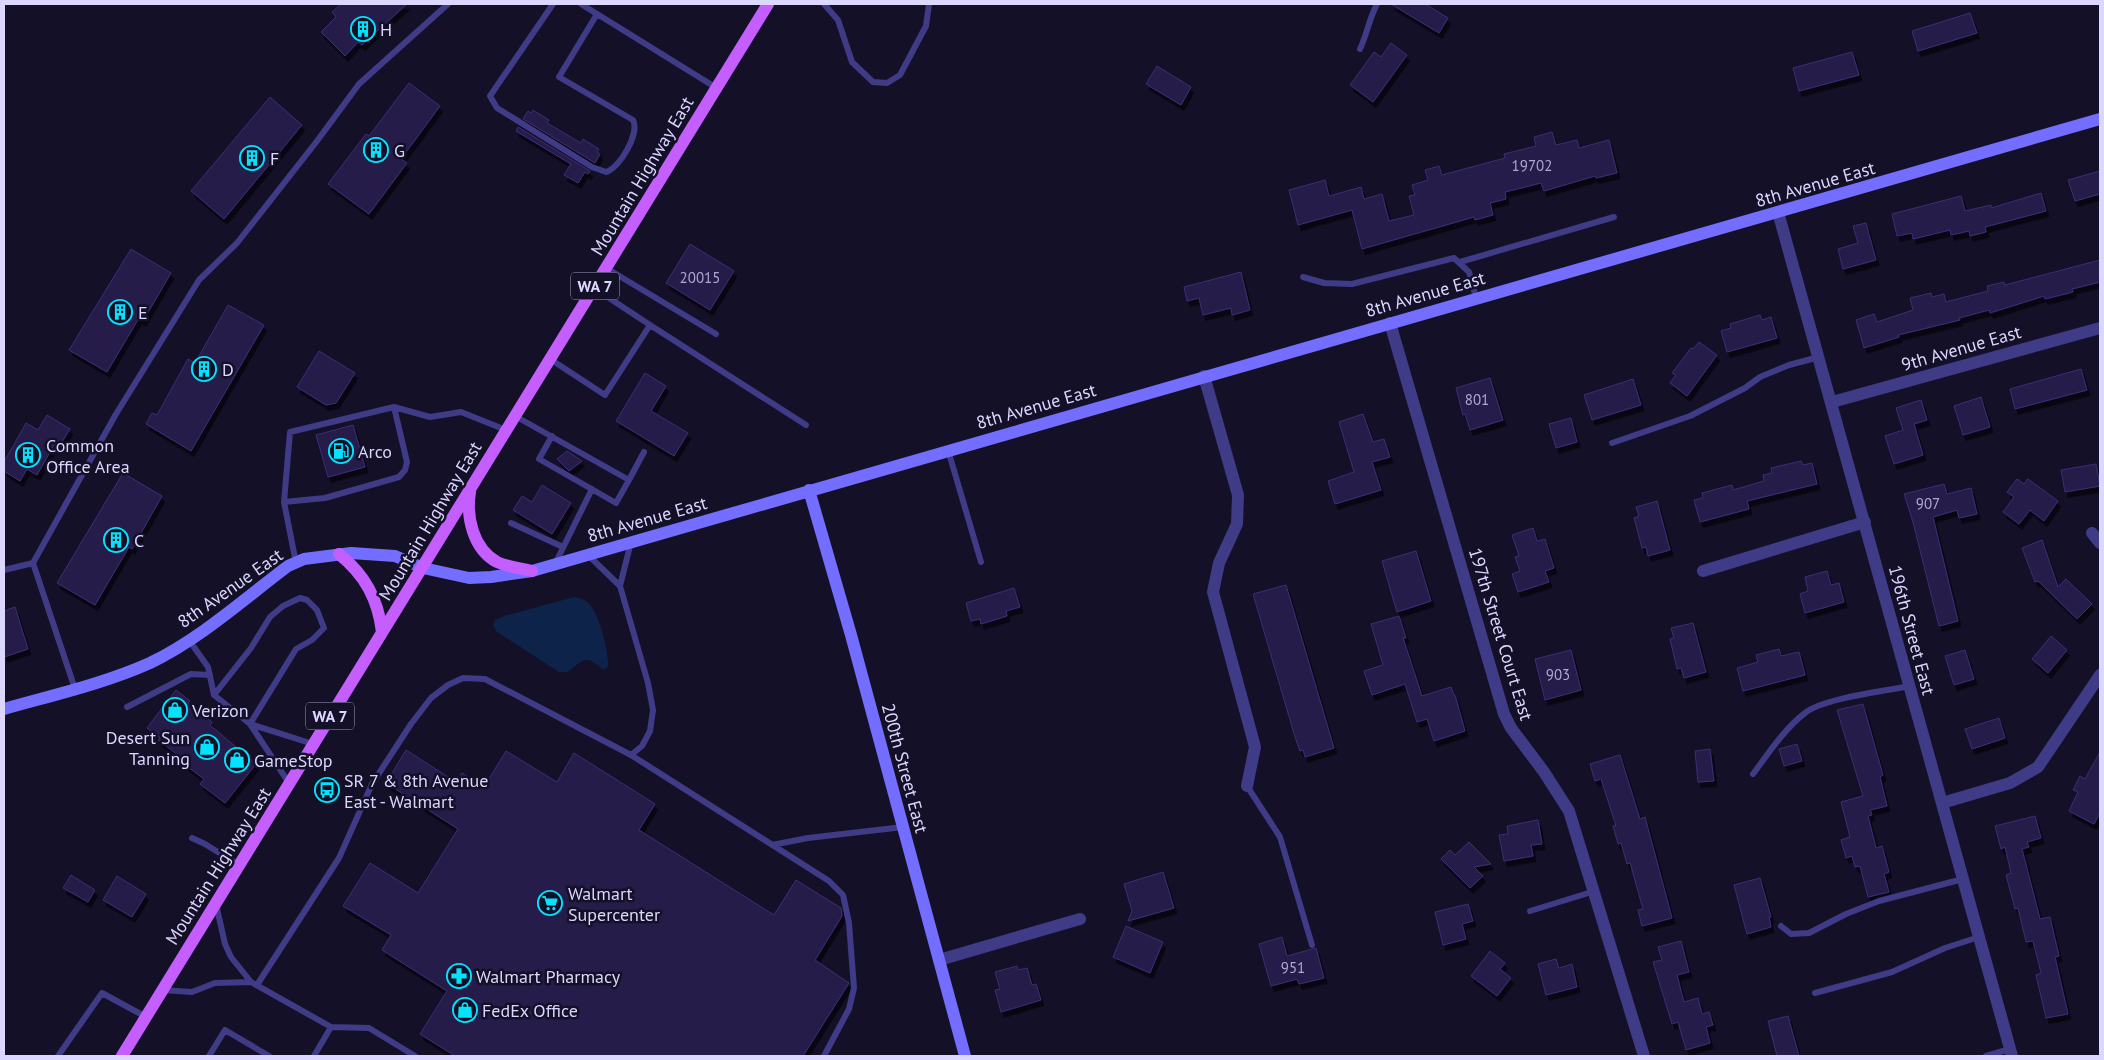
<svg xmlns="http://www.w3.org/2000/svg" width="2104" height="1060" font-family="'PT Sans',sans-serif">
	<style>
		.water { fill: #0d234a }
		.building { fill: #251c49; stroke: #3d2e75; filter: url(#shadow) }
		.lines { fill: none; stroke-linecap: round; stroke-linejoin: round }
		.lane { stroke: #3f3b87; stroke-width: 6 }
		.street { stroke: #3f3b87; stroke-width: 12 }
		.secondary { stroke: #736eff; stroke-width: 12 }
		.primary { stroke: #c45efe; stroke-width: 12 }
		.labels { text-anchor: middle; dominant-baseline: central; stroke-width: 5; stroke-linejoin: round; paint-order: stroke }
		.number-label { font-size: 15px; fill: #aea8d2 }
		.shield { fill: #141028; stroke: #a09bbe; stroke-width: 1 }
		.shield-label { font-size: 16px; font-weight: bold; fill: #dcd7ff }
		.poi-label { font-size: 18px; fill: #dcd7ff; stroke: #141028; text-anchor: start }
		.street-label { font-size: 18px; fill: #dcd7ff; stroke: #141028 }
	</style>
	<defs>
		<filter id="shadow"><feDropShadow dx="3" dy="5.5" stdDeviation="0" flood-color="#0009"/></filter>
	</defs>
	<rect width="100%" height="100%" fill="#141028"/>
	<path class="water" d="M574,597C581,598 587,600 591,606C600,617 609,654 608,667L603,670C586,654 584,659 568,672H559L497,632L493,625L495,620L504,616Z"/>
	<path class="building" d="M341,4H407L362,45L358,42L345,56L321,32L336,17L332,12Z
		M1391,4H1425L1448,18L1439,33Z
		M1970,13L1977,33L1918,51L1912,31Z
		M1391,43L1407,55L1373,102L1350,85L1374,52L1381,57Z
		M1852,52L1859,75L1799,91L1793,68Z
		M1157,66L1191,87L1181,105L1146,84Z
		M409,83L440,106L401,159L407,163L369,214L328,184L366,134L369,136Z
		M270,97L302,125L224,219L191,191Z
		M533,110L549,120L547,123L581,143L583,139L599,149L597,152L600,154L595,163L523,119L528,111L531,113Z
		M518,127L590,171L588,174L585,172L578,183L564,175L571,164L516,131Z
		M1552,132L1556,145L1577,140L1579,148L1609,140L1617,173L1596,178L1595,176L1544,191L1541,183L1505,192L1506,199L1490,203L1493,215L1475,220L1474,217L1362,249L1352,210L1298,225L1289,190L1325,180L1329,196L1361,187L1364,199L1382,194L1389,221L1414,215L1409,196L1415,195L1412,185L1428,180L1425,170L1439,166L1442,175L1505,158L1504,154L1536,146L1534,137Z
		M2100,171V194L2075,201L2068,180Z
		M2041,193L2046,211L1985,227L1986,232L1970,236L1969,231L1951,235L1950,230L1913,239L1912,233L1897,236L1892,214L1961,196L1965,211L1991,205V208Z
		M1866,223L1876,260L1843,269L1838,249L1858,243L1853,226Z
		M690,244L734,271L710,310L666,283Z
		M131,249L171,273L143,321L139,318L107,372L69,350Z
		M2100,260V282L2072,289L2073,292L2045,299L2044,296L1990,313L1989,310L1959,318L1960,320L1898,335L1899,337L1864,348L1856,320L1874,314L1877,322L1913,310L1910,298L1931,293L1932,297L1944,294L1946,302L1988,291L1987,286L2004,282L2005,285Z
		M1241,272L1250,310L1232,315L1231,308L1203,315L1199,298L1187,301L1184,287Z
		M228,305L264,325L191,451L146,424L152,413L157,415L188,359L195,363Z
		M1760,315L1762,320L1771,317L1777,338L1727,352L1721,331L1731,328L1730,324Z
		M1699,342L1717,355L1687,396L1670,383L1676,375L1672,373L1691,348L1693,349Z
		M319,351L355,373L336,403L326,405L297,387Z
		M2081,369L2087,390L2015,409L2010,389Z
		M645,373L666,386L651,411L688,433L674,456L616,421Z
		M1490,378L1503,420L1470,430L1465,414L1463,415L1456,388Z
		M1633,379L1641,405L1592,420L1584,395Z
		M1981,397L1990,427L1963,435L1954,406Z
		M1921,400L1927,420L1914,424L1923,455L1894,464L1885,436L1903,430L1896,408Z
		M1363,414L1373,442L1384,439L1390,457L1372,462L1381,490L1335,504L1328,481L1354,472L1339,422Z
		M47,415L70,429L59,447L54,445L37,475L27,469L20,481L4,471V462L26,423L38,430Z
		M1571,418L1577,442L1556,448L1549,424Z
		M353,425L365,467L328,477L316,435Z
		M567,451L582,461L569,471L557,459Z
		M1801,461L1803,465L1812,463L1817,484L1747,501L1749,509L1700,522L1694,500L1703,498L1702,493L1732,485L1733,490L1764,481L1763,475L1772,473L1771,468Z
		M2096,464L2100,486L2065,492L2061,470Z
		M123,473L162,496L132,549L129,547L95,605L57,583Z
		M2017,479L2024,484L2028,479L2058,501L2044,521L2030,510L2019,524L2003,512L2014,497L2007,492Z
		M1944,484L1947,494L1971,488L1977,514L1959,518L1957,510L1933,517L1958,621L1939,626L1913,522L1904,494Z
		M542,485L571,503L552,534L513,510L522,496L532,502Z
		M1657,501L1670,550L1648,556L1646,547L1642,548L1634,518L1639,516L1636,507Z
		M1533,528L1537,541L1545,539L1554,568L1545,571L1549,582L1518,592L1512,574L1520,571L1515,557L1519,556L1512,535Z
		M2042,540L2058,587L2066,579L2092,604L2077,619L2038,581L2035,582L2022,548Z
		M1416,551L1431,601L1397,612L1382,561Z
		M1827,571L1831,585L1839,583L1844,602L1805,613L1800,594L1808,591L1805,577Z
		M1286,585L1334,748L1305,757L1303,750L1300,751L1295,737L1253,594Z
		M1014,588L1020,607L1006,611L1007,616L981,624L980,619L971,621L966,603Z
		M15,607L28,649L4,657V611Z
		M1399,616L1406,638H1403L1422,696L1451,687L1454,695H1455L1465,731L1434,741L1427,719L1417,722L1405,684L1372,695L1364,671L1383,665L1371,624Z
		M1693,623L1706,672L1684,678L1681,668L1677,669L1670,639L1674,638L1671,628Z
		M2051,636L2067,650L2048,673L2032,659Z
		M1779,649L1781,656L1799,652L1805,675L1743,691L1737,668L1758,662L1756,655Z
		M1571,650L1581,690L1545,700L1535,659Z
		M1965,650L1974,679L1954,685L1945,656Z
		M176,690L190,701L188,703L212,722L210,725L256,764L225,803L200,784L204,779L180,761L182,758L158,740L160,738L147,728Z
		M1863,704L1883,775L1880,777L1887,806L1870,810L1872,815L1868,816L1876,848L1882,846L1889,872L1884,874L1889,892L1868,897L1860,866L1855,867L1852,856L1846,858L1841,840L1850,837L1841,802L1863,796L1837,710Z
		M1999,718L2005,738L1972,749L1965,729Z
		M1797,744L1802,761L1784,766L1779,749Z
		M1710,749L1714,781L1698,782L1695,751Z
		M406,750L456,782L462,773L484,787L506,751L557,782L574,753L655,804L639,830L774,915L796,880L841,908L842,916L815,960L849,983L803,1056H455L420,1034L447,991L382,950L391,935L343,906L370,863L418,893L458,829L386,783Z
		M2100,752V813L2094,824L2069,811L2078,792L2073,790L2080,776L2085,779Z
		M1620,755L1640,819L1645,817L1672,918L1642,926L1638,910L1643,909L1631,866L1630,863L1627,864L1621,843L1618,844L1613,826H1616L1601,779L1595,781L1590,764Z
		M2035,816L2041,838L2027,842L2029,847L2022,849L2040,919L2050,917L2059,956L2055,957L2068,1014L2046,1018L2036,975L2041,973L2033,941L2026,942L2018,908L2015,909L2006,875L2011,873L2005,847L2001,849L1995,826Z
		M1538,820L1542,844L1531,845L1533,856L1504,861L1499,835L1508,834L1507,826Z
		M1469,842L1491,864L1474,867L1483,876L1470,888L1441,859L1450,850L1455,855Z
		M1163,872L1174,908L1128,921L1132,911L1124,884Z
		M71,875L95,890L88,902L63,888Z
		M117,876L146,894L132,917L103,900Z
		M1760,878L1771,917H1769L1771,927L1747,934L1734,885Z
		M1468,904L1473,921L1462,924L1466,939L1443,945L1435,912Z
		M1126,926L1163,942L1150,973L1113,957Z
		M1282,937L1287,956L1316,948L1324,978L1299,984L1297,979L1271,986L1259,944Z
		M1681,941L1689,972L1677,975L1684,1002L1698,998L1702,1014L1709,1012L1713,1025L1706,1027L1710,1043L1686,1050L1678,1022L1672,1024L1653,962L1662,960L1658,947Z
		M1490,951L1505,963L1500,969L1511,978L1497,996L1471,976Z
		M1556,959L1559,968L1572,964L1577,987L1546,995L1538,964Z
		M1017,966L1018,970L1027,968L1032,985L1036,984L1041,1000L1001,1012L995,990L1000,989L995,972Z
		M1788,1016L1799,1056H1777L1768,1021Z"/>
	<g class="lines">
		<path class="lane" d="M553,4L490,96L497,108L592,167L606,172C620,168 640,133 633,120L559,77L597,14
			M581,4L715,87
			M824,4L838,20L852,62L873,82L887,83L900,75L926,26L929,4
			M1360,49C1367,34 1369,19 1377,4
			M1460,262L1614,217
			M606,268L716,334
			M1303,277L1324,283L1352,284L1454,258L1469,272L1476,298
			M594,288L650,325
			M550,359L605,395L650,325L806,425
			M515,416L629,480L644,452
			M552,436L539,459L616,503L629,480
			M1612,443L1690,416L1745,388L1760,377L1789,365L1819,357
			M948,450L981,562
			M284,502L325,498L399,477L405,470L407,462L394,407
			M511,523L563,547
			M588,555L620,586L648,683L653,710L650,731L642,746L631,755
			M33,563L75,689
			M296,563L284,502L290,432L394,407L430,417L461,412L506,430
			M555,564L592,489
			M4,570L33,563L116,414L199,280L237,243L317,141L359,84L448,4
			M620,586L631,542
			M189,640L208,667L214,695L250,724L289,783
			M214,695L251,648L270,617L283,606L300,598L307,600L317,610L324,628L312,640L296,649L250,724
			M127,707L191,674L210,675
			M250,724L313,744
			M1753,774C1769,753 1784,729 1805,713C1823,698 1886,691 1910,686
			M1247,786L1280,837L1312,945
			M192,838L205,844L239,865
			M772,845L808,838L903,827
			M216,904L225,944L231,957L251,982L331,1027L369,1028L415,1056
			M1530,911L1595,891
			M1781,926L1791,934L1809,933L1846,914L1879,901L1963,879
			M257,985L339,858L372,784L411,724L431,698L448,685L463,678L485,679L631,755L829,881L843,895L849,923L854,988L849,1009L824,1056
			M162,990L192,992L215,983L251,982
			M1815,993L1892,972L1945,948L1979,937
			M58,1056L102,993L146,1017
			M209,1056L225,1030L269,1056
			M314,1056L331,1027
			M1986,1056L2010,1049"/>
		<path class="street" d="M1778,212L2012,1056
			M1390,323L1504,714L1511,728L1544,772L1569,811L1644,1056
			M1204,376L1238,495L1237,524L1219,563L1213,592L1255,747L1247,786
			M1832,402L2100,328
			M2092,533L2100,543
			M1703,571L1865,522
			M1942,803L2010,783L2038,767L2100,675
			M939,960L1080,919"/>
		<path class="secondary" d="M809,490L851,635L965,1056
			M4,709C53,695 103,684 150,663C200,639 244,599 288,566L304,559L351,553L395,556L423,568L469,578L491,577L532,571L2100,119"/>
		<path class="primary" d="M470,492C466,517 473,549 497,562C507,567 521,568 532,571
			M339,554C365,575 378,599 382,632
			M122,1056L768,4"/>
	</g>
	<defs>
		<symbol id="building-ring" viewBox="-11 -11 22 22"><circle r="9.5" fill="#141028" stroke="#04e3fe" stroke-width="1.5"/><path d="M-4-6H4V6H1V3H-1V6H-4ZM-2.5-4.3h1.7v1.8h-1.7ZM.8-4.3h1.7v1.8H.8ZM-2.5-1h1.7V.8h-1.7ZM.8-1h1.7V.8H.8Z" fill="#04e3fe"/></symbol>
		<symbol id="fuel-ring" viewBox="-11 -11 22 22"><circle r="9.5" fill="#141028" stroke="#04e3fe" stroke-width="1.5"/><path d="M-5.5-6h7V0h2V4h1.3V-2.5L3-4.5l.8-.8L6-3V5H2.5V1h-1V6h-7ZM-4.2-4.7v3.2H.2V-4.7Z" fill="#04e3fe"/></symbol>
		<symbol id="shop-ring" viewBox="-11 -11 22 22"><circle r="9.5" fill="#141028" stroke="#04e3fe" stroke-width="1.5"/><path d="M-5-2.5h2.3a2.7 3.5 0 0 1 5.4 0H5L5.5 6h-11ZM-1.5-2.5h3a1.5 2.3 0 0 0-3 0Z" fill="#04e3fe"/></symbol>
		<symbol id="bus-ring" viewBox="-11 -11 22 22"><circle r="9.5" fill="#141028" stroke="#04e3fe" stroke-width="1.5"/><path d="M-5-6H5V4H4V6H2V4H-2V6H-4V4H-5ZM-3.5-4V0h7V-4ZM-3.5 1.2v1.5H-2V1.2ZM2 1.2v1.5H3.5V1.2Z" fill="#04e3fe"/></symbol>
		<symbol id="supermarket-ring" viewBox="-11 -11 22 22"><circle r="9.5" fill="#141028" stroke="#04e3fe" stroke-width="1.5"/><path d="M-6-5.5h2.5l.6 2H6L4.5 2H-2.5L-4.4-4H-6ZM-1.5 3.2a1.3 1.3 0 1 0 .1 0ZM3 3.2a1.3 1.3 0 1 0 .1 0Z" fill="#04e3fe"/></symbol>
		<symbol id="pharmacy-ring" viewBox="-11 -11 22 22"><circle r="9.5" fill="#141028" stroke="#04e3fe" stroke-width="1.5"/><path d="M-2-6h4v4h4v4h-4v4h-4v-4h-4v-4h4Z" fill="#04e3fe"/></symbol>
	</defs>
	<g fill-rule="evenodd">
		<use href="#building-ring" x="349" y="15" width="28" height="28"/>
		<use href="#building-ring" x="362" y="136" width="28" height="28"/>
		<use href="#building-ring" x="238" y="144" width="28" height="28"/>
		<use href="#building-ring" x="106" y="298" width="28" height="28"/>
		<use href="#building-ring" x="190" y="355" width="28" height="28"/>
		<use href="#fuel-ring" x="327" y="437" width="28" height="28"/>
		<use href="#building-ring" x="14" y="441" width="28" height="28"/>
		<use href="#building-ring" x="102" y="526" width="28" height="28"/>
		<use href="#shop-ring" x="161" y="696" width="28" height="28"/>
		<use href="#shop-ring" x="193" y="733" width="28" height="28"/>
		<use href="#shop-ring" x="223" y="746" width="28" height="28"/>
		<use href="#bus-ring" x="313" y="776" width="28" height="28"/>
		<use href="#supermarket-ring" x="536" y="889" width="28" height="28"/>
		<use href="#pharmacy-ring" x="445" y="962" width="28" height="28"/>
		<use href="#shop-ring" x="451" y="996" width="28" height="28"/>
	</g>
	<g class="labels">
		<g class="number-label">
			<text x="1532" y="165">19702</text>
			<text x="700" y="277">20015</text>
			<text x="1477" y="399">801</text>
			<text x="1928" y="503">907</text>
			<text x="1558" y="674">903</text>
			<text x="1293" y="967">951</text>
		</g>
		<g class="shield">
			<rect x="571" y="272.5" width="48" height="27" rx="4"/>
			<rect x="306" y="702.5" width="48" height="27" rx="4"/>
		</g>
		<g class="shield-label">
			<text x="595" y="286">WA 7</text>
			<text x="330" y="716">WA 7</text>
		</g>
		<g class="poi-label">
			<text x="380" y="29">H</text>
			<text x="394" y="150">G</text>
			<text x="270" y="158">F</text>
			<text x="138" y="312">E</text>
			<text x="222" y="369">D</text>
			<text x="46" y="445">Common<tspan x="46" dy="21">Office Area</tspan></text>
			<text x="358" y="451">Arco</text>
			<text x="134" y="540">C</text>
			<text x="192" y="710">Verizon</text>
			<text x="190" y="737" text-anchor="end">Desert Sun<tspan x="190" dy="21">Tanning</tspan></text>
			<text x="254" y="760">GameStop</text>
			<text x="344" y="780">SR 7 &amp; 8th Avenue<tspan x="344" dy="21">East - Walmart</tspan></text>
			<text x="568" y="893">Walmart<tspan x="568" dy="21">Supercenter</tspan></text>
			<text x="476" y="976">Walmart Pharmacy</text>
			<text x="482" y="1010">FedEx Office</text>
		</g>
		<g class="street-label">
			<text transform="translate(642 176) rotate(-59)">Mountain Highway East</text>
			<text transform="translate(1815 184) rotate(-16)">8th Avenue East</text>
			<text transform="translate(1425 294) rotate(-16)">8th Avenue East</text>
			<text transform="translate(1961 348) rotate(-16)">9th Avenue East</text>
			<text transform="translate(1036 406) rotate(-16)">8th Avenue East</text>
			<text transform="translate(647 519) rotate(-16)">8th Avenue East</text>
			<text transform="translate(430 521) rotate(-59)">Mountain Highway East</text>
			<text transform="translate(230 588) rotate(-35)">8th Avenue East</text>
			<text transform="translate(1912 630) rotate(75)">196th Street East</text>
			<text transform="translate(1501 634) rotate(73)">197th Street Court East</text>
			<text transform="translate(905 768) rotate(75)">200th Street East</text>
			<text transform="translate(218 866) rotate(-58)">Mountain Highway East</text>
		</g>
	</g>
	<rect width="2104" height="1060" fill="none" stroke="#dcd7ff" stroke-width="10"/>
</svg>
